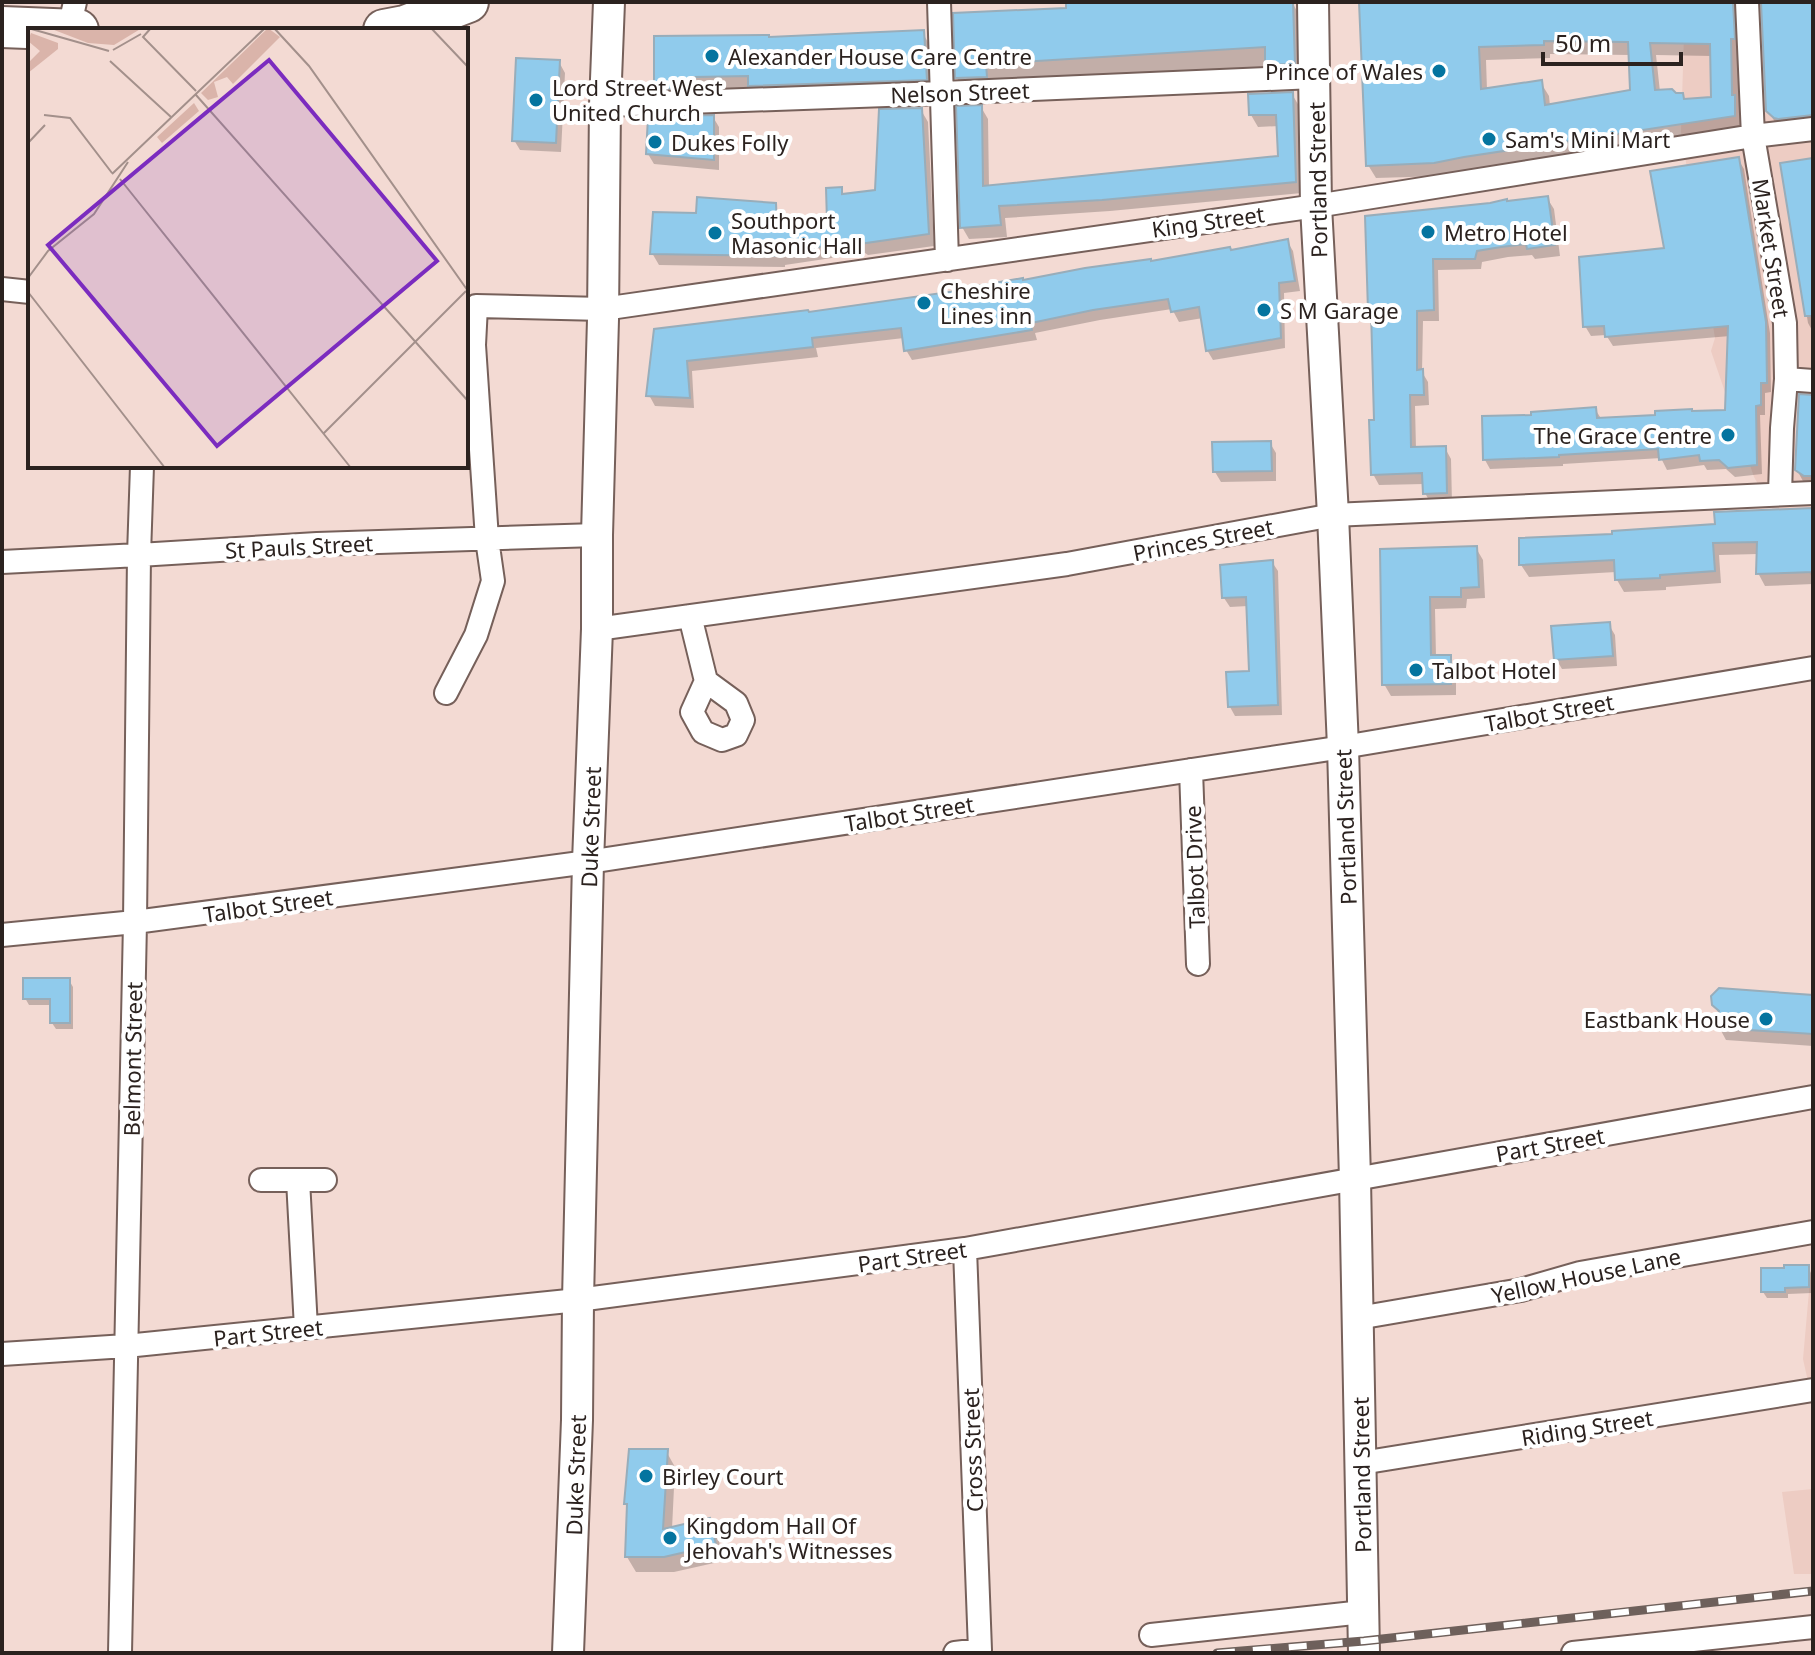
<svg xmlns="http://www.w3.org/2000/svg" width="1815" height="1655" font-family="'Noto Sans',sans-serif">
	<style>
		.built { fill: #edccc3 }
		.shadow { fill: #0003; fill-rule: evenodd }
		.building { fill: #90cbec; stroke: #98adba; stroke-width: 2; fill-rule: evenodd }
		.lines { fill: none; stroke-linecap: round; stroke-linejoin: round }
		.street-casing { stroke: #76605a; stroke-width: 26 }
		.secondary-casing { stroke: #76605a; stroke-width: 34 }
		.highway-casing { stroke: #76605a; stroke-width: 44 }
		.street { stroke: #fff; stroke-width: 22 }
		.secondary { stroke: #fff; stroke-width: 30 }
		.highway { stroke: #fff; stroke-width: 40 }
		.rail-casing { stroke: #6e605b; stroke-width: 9 }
		.rail { stroke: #fff; stroke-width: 6; stroke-dasharray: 18; stroke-linecap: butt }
		.poi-dot { fill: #04749f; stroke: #fff; stroke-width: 3 }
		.labels { text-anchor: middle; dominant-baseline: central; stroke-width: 8; stroke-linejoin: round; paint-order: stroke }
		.poi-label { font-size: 22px; fill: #2b221f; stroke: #fff; text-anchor: start }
		.street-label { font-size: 22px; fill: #2b221f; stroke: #fff }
		.inset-road { fill: none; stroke: #a3908b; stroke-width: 2 }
		.view { fill: #7b2cbf; fill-opacity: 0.15; stroke: #7b2cbf; stroke-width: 4 }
		.inset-edge { fill: none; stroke: #2b221f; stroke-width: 4 }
	</style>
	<rect width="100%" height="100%" fill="#f3dad3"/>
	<path class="built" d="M1685,2H1813V579L1754,477L1711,351L1715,338L1681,132Z
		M1813,1246V1404L1803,1359Z
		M1813,1489V1574H1794L1782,1492Z"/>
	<path class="shadow" d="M1068,2H1292L1303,22L1305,83L1279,84L1269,67L996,84L969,98L957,78L1068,10Z
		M1362,2H1752L1741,52H1738L1739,105L1742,110V129L1472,169L1443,176L1376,178L1368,165ZM1550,54L1630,55L1632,92L1550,106L1549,96L1541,83L1487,90L1486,60L1550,58ZM1656,55L1712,56L1713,98L1685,101L1682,95L1660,92Z
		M1761,2H1813V129L1776,124L1768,110Z
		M922,32L932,49L936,96L666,106L656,89L769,39Z
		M559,62L565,73L561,152L520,150L514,140Z
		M1292,94L1299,106L1302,193L1110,211L1005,218L1007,237L969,239L962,227L981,107L988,119L989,187L1280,158L1279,126L1258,127L1251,115Z
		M921,110L928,122L934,246L868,255L865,253L785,265V267L659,265L652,253L698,215L774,204L781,217L782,228L829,224L841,189L845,196L876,192Z
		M713,117L719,127V170L654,164L648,154Z
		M1738,159L1744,169L1770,333L1771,392L1765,393V415H1760L1762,474L1735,477L1726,469L1707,470L1704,465L1667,470L1661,458L1563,464V466L1490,469L1485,460L1595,409L1602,420L1692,413L1727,412L1730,336L1613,346L1606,335L1591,336L1585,326L1666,250Z
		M1813,160V332L1808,323L1782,164Z
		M1547,198L1554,209L1560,256L1535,259L1532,255L1508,257L1482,262L1481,269L1438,270L1439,321H1423L1422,372L1428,382L1429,405L1415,406L1416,449L1445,448L1451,459L1452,503L1431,504L1425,493L1424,484L1379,485L1373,474L1376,422L1373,315L1370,311L1367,218Z
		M1287,241L1293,251L1300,291L1284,293L1285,348L1213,360L1207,350L1203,318L1179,322L1172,309L1100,320L1035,333L1037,340L912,360L906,350L904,338L816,348L818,357L692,371L694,408L655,406L649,395L655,331L809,314L1231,252Z
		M1813,396V488L1804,483L1797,470Z
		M1270,443L1276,453V481L1221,482L1215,472Z
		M1813,510V584L1765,586L1758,573V554L1719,555L1721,583L1666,587V590L1624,592L1617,580L1616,572L1529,577L1521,565L1614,536L1717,526Z
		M1476,548L1483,560L1485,598L1467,599L1466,608L1435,609L1436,657H1449L1456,669V695L1391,696L1384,684L1382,551Z
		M1272,562L1278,571L1282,715L1235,716L1230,707L1251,673L1248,606L1230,607L1224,598Z
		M1609,625L1615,635L1617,666L1562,669L1556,659Z
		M69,980L73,987V1029H56L52,1023V1005H29L25,998Z
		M1813,997V1046L1726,1040L1719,1027L1720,1016L1714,1004Z
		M1808,1267L1811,1273L1812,1293L1788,1294V1298H1767L1763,1292Z
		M666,1451L675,1467L672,1529L709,1521L718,1536L723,1561L674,1572H636L627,1557L629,1508L627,1503Z"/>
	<path class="building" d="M1066,2H1293L1295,64L1265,65V47L986,64L987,77L955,78L953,13L1066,8Z
		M1359,2H1733L1735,39H1731L1732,95H1735V116L1464,157L1434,163L1366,166ZM1544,41L1628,42L1630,90L1545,105L1542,80L1481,89L1479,47L1544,45ZM1650,43L1710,44L1711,97L1684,99L1683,93H1676L1672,89L1655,90Z
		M1761,2H1813V115L1778,119L1774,118L1766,111Z
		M924,30L927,80L748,86V76L694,77V88L654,89V36L769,35V37Z
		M516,58L560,60L556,143L512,141Z
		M1293,92L1296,182L1102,200L999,206L1001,225L960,228L956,106L982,105L983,186L1278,156L1276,115H1249L1248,94Z
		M922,108L929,234L859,244V241L779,253L780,256L650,254L653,212L696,213L697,197L776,203L777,226L827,222L826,188L842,187V194L875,190L879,109Z
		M714,115V160L646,154L648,117Z
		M1739,157L1766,322L1767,383H1761V405L1756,406L1757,465L1728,468L1719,460L1700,461L1699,455L1659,460L1658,449L1559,455V457L1483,460L1482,416L1531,415V412L1596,407L1597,418L1655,415V411L1692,409V411L1725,410L1728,326L1605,337L1604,326L1583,327L1579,257L1664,248L1650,171Z
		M1813,158V316H1805L1780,163Z
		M1548,196L1555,245L1527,249L1526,244L1501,247L1477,251L1475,259H1433L1434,310L1417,311V370L1423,369L1424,395H1410L1411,447L1446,446L1447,493L1423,494L1422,473L1371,475L1369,420H1374L1371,311H1368L1365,216L1490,203L1507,199V201Z
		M1288,239L1295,281L1279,283L1281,338L1206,351L1199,307L1171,312L1168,299L1093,310L1031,323L1032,330L904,351L901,328L812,338L813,347L687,361L690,398L646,396L654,329L808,310L809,312L970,289V287L1023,278V280L1085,268L1151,259V261L1230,247L1231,250Z
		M1799,394L1813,395V476H1804L1795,470Z
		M1271,441L1272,471L1213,472L1212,442Z
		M1813,508V572L1756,574L1757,542L1713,543L1715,571L1660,575V578L1615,580L1614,560L1519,565V538L1612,534V531L1715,524L1714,512Z
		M1477,546L1479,587L1461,588V597H1430L1431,655H1451V684L1382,685L1380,549Z
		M1273,560L1278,705L1228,707L1226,672L1249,671L1246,597L1222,598L1220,565Z
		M1610,622L1613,656L1554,660L1551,626Z
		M23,978H70V1023H50V999H23Z
		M1719,988L1813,995V1034L1717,1028L1719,1011L1712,1005L1711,996Z
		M1784,1265H1809V1287L1785,1288V1292H1761V1268H1784Z
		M629,1449H668L663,1529L710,1518L716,1545L664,1557H625L627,1504H624Z"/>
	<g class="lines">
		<defs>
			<path id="street" d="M939,2L947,260
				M1747,2L1753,136L1785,323L1786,379L1782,428L1780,494
				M69,29L75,2
				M605,105L942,93L1314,77
				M2,289L30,292
				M1786,379L1813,381
				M2,562L139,555L317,544L597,535
				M690,616L706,681L736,703L743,720L736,735L722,740L703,732L692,712L706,681
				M597,629L1067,564L1333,515L1813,493
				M446,693L476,635L493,581L487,539L474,345L476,306L603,309L1316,206L1753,136L1813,129
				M1191,770L1198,964
				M2,935L135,922L588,862L1343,747L1813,668
				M261,1180H325
				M298,1180L306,1328
				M1358,1318L1521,1290L1580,1273L1813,1232
				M2,1354L126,1346L578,1300L965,1249L1813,1097
				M1361,1463L1813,1390
				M1151,1635L1363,1612
				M120,1653L135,922L139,555L142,466
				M955,1653L980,1650L965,1249
				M1573,1653L1813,1627"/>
			<path id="secondary" d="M1313,2L1316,206L1333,515L1343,747L1355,1179L1364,1653
				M568,1653L577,1420L578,1300L588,862L597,629V535L603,319L605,105L609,2"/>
			<path id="highway" d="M2,27L78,30
				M384,30L405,26L468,2"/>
		</defs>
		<use href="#street" class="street-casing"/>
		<use href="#secondary" class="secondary-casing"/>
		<use href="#highway" class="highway-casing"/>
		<use href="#street" class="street"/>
		<use href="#secondary" class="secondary"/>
		<use href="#highway" class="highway"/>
		<defs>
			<path id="rail" d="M1217,1653L1364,1641L1813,1591"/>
		</defs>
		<use href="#rail" class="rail-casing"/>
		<use href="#rail" class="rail"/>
	</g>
	<g class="poi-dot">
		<circle cx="712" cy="56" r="8"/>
		<circle cx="1439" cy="71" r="8"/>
		<circle cx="536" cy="100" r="8"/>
		<circle cx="1489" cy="139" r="8"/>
		<circle cx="655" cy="142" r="8"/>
		<circle cx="1428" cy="232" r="8"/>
		<circle cx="715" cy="233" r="8"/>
		<circle cx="924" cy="303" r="8"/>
		<circle cx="1264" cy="310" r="8"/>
		<circle cx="1728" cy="435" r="8"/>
		<circle cx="1416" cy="670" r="8"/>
		<circle cx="1766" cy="1019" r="8"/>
		<circle cx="646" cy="1476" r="8"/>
		<circle cx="670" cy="1538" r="8"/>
	</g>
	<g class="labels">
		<g class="poi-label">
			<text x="728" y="56">Alexander House Care Centre</text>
			<text x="1423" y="71" text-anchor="end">Prince of Wales</text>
			<text x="552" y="87">Lord Street West<tspan x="552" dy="25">United Church</tspan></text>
			<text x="1505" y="139">Sam's Mini Mart</text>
			<text x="671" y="142">Dukes Folly</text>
			<text x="731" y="220">Southport<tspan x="731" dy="25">Masonic Hall</tspan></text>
			<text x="1444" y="232">Metro Hotel</text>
			<text x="940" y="290">Cheshire<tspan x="940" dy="25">Lines inn</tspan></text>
			<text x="1280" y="310">S M Garage</text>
			<text x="1712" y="435" text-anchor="end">The Grace Centre</text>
			<text x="1432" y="670">Talbot Hotel</text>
			<text x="1750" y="1019" text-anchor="end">Eastbank House</text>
			<text x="662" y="1476">Birley Court</text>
			<text x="686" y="1525">Kingdom Hall Of<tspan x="686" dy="25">Jehovah's Witnesses</tspan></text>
		</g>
		<g class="street-label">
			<text transform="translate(960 92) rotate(-2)">Nelson Street</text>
			<text transform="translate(1317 180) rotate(-91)">Portland Street</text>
			<text transform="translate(1208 221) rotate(-8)">King Street</text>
			<text transform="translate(1772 248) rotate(81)">Market Street</text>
			<text transform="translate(1203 539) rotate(-11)">Princes Street</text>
			<text transform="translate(299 546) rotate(-3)">St Pauls Street</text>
			<text transform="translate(1549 712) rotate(-10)">Talbot Street</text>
			<text transform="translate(909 813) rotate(-9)">Talbot Street</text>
			<text transform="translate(590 827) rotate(-88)">Duke Street</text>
			<text transform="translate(1345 827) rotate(-92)">Portland Street</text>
			<text transform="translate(1194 867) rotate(-92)">Talbot Drive</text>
			<text transform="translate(268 905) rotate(-8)">Talbot Street</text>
			<text transform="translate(132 1059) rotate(-89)">Belmont Street</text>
			<text transform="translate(1550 1144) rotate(-10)">Part Street</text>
			<text transform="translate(912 1256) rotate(-8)">Part Street</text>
			<text transform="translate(1586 1275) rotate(-12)">Yellow House Lane</text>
			<text transform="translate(268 1332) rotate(-6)">Part Street</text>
			<text transform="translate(1587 1427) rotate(-9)">Riding Street</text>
			<text transform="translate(972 1450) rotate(-92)">Cross Street</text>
			<text transform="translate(575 1475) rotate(-88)">Duke Street</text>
			<text transform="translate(1361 1475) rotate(-91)">Portland Street</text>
		</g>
	</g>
	<g transform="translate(28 28)">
		<rect width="440" height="440" fill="#f3dad3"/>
		<path d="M21,0H114L86,17L60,15ZM240,0L252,9L205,56L199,49L186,54L190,69L180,72L173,65ZM3,5L30,15V21L0,45V35L12,23L0,13ZM166,75L171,83L134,115L129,109Z" fill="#dab4aa"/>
		<path class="inset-road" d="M0,0L81,23M123,0L115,9L168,63M246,0L281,38L440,263M403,0L440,39M85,22L113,6M82,33L143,89M168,67L440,373M16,87L42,90L84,145M0,115L17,97M84,146L237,0M92,151L323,440M0,250L20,223L66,186L100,134M0,264L137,440M295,406L438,263"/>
		<path class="view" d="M241,32L409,233L189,418L20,217Z"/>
		<rect width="440" height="440" class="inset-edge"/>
	</g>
	<rect width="1815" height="1655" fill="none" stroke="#2b221f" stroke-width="8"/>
	<path d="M1543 52v12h138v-12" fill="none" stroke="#2b221f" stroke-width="4"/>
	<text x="1555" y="52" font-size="24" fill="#2b221f" stroke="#ffffff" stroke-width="6" paint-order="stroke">50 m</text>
</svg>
